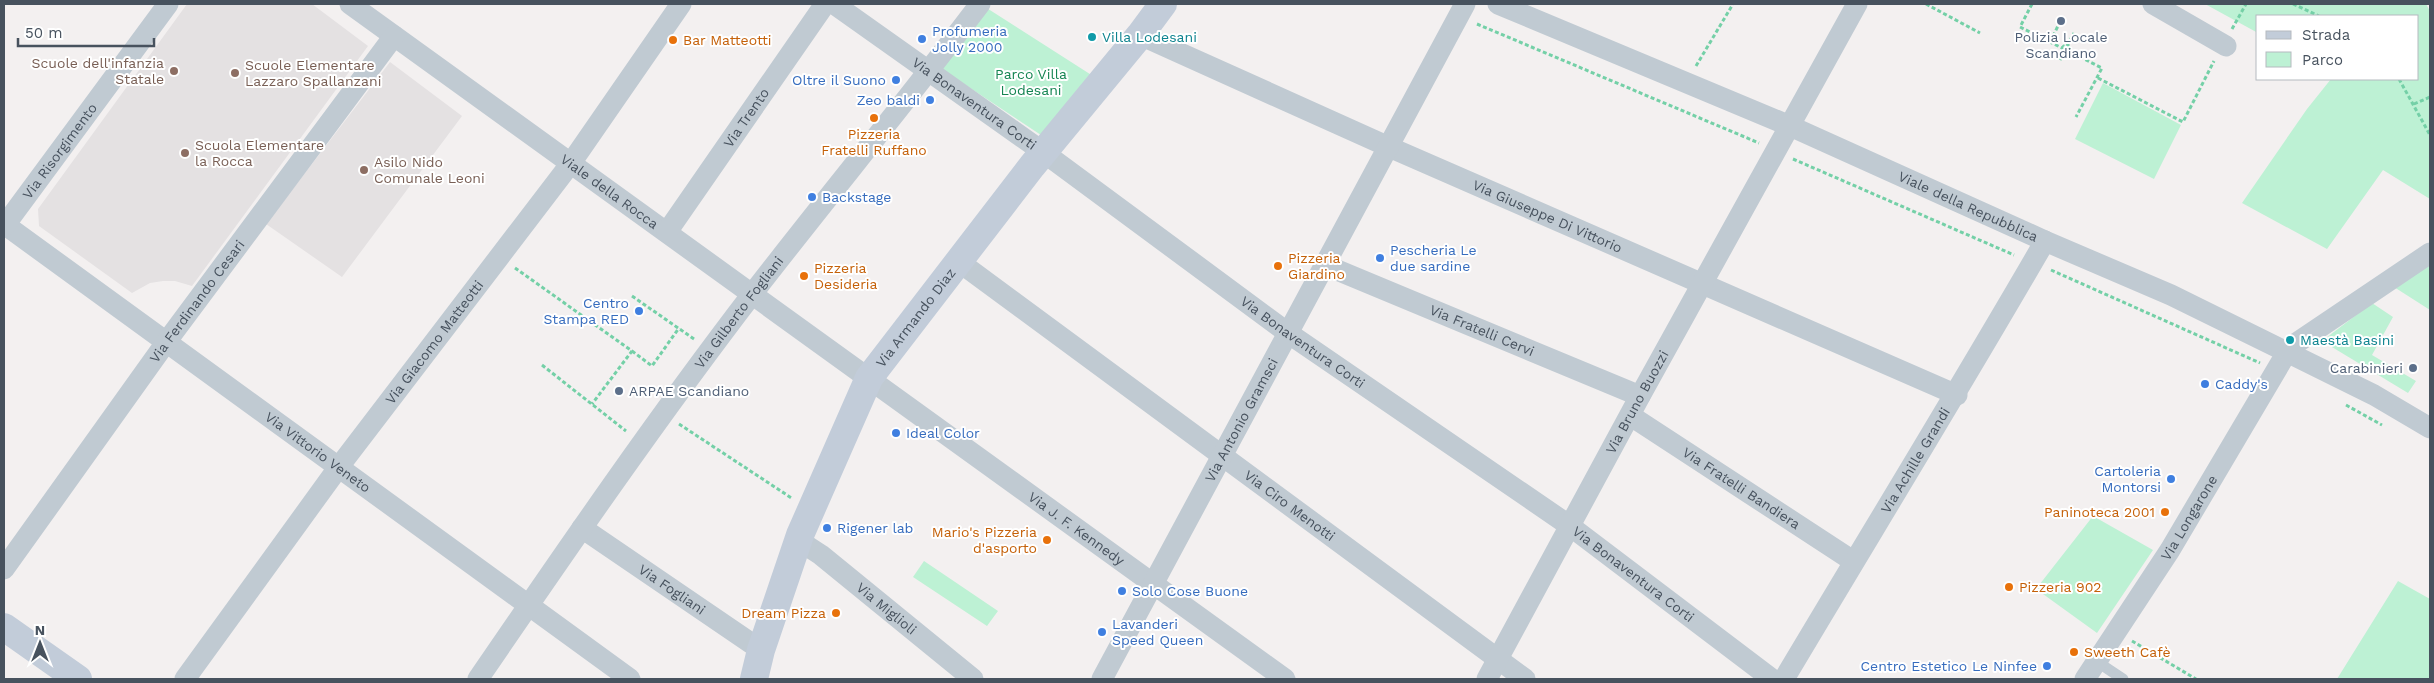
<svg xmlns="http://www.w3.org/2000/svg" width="2434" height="683" font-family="'Work Sans',sans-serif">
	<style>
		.education { fill: #e4e1e2 }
		.green { fill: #bdf1d4 }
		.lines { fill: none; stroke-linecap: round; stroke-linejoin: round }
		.path { stroke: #74d0a7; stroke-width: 3; stroke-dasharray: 4 2.5; stroke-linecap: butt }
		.lane { stroke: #c0cad2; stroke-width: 11 }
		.street { stroke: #c0cad2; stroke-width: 21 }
		.secondary { stroke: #c2ccd9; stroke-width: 28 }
		.service-dot { fill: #5c6f8a; stroke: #fff; stroke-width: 2 }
		.culture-dot { fill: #0f9aa8; stroke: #fff; stroke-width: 2 }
		.shop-dot { fill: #3f7fe0; stroke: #fff; stroke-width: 2 }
		.food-dot { fill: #e8710a; stroke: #fff; stroke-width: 2 }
		.education-dot { fill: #8d6e63; stroke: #fff; stroke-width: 2 }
		.labels { text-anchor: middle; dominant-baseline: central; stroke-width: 4; stroke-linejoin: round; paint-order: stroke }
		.shop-label { font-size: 14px; fill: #366cbe; stroke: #fff; text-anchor: start }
		.culture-label { font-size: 14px; fill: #0d838f; stroke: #fff; text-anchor: start }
		.service-label { font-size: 14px; fill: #4e5e75; stroke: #fff }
		.food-label { font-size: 14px; fill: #c56008; stroke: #fff; text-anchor: start }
		.education-label { font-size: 14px; fill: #785e54; stroke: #fff; text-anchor: start }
		.park-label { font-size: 14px; fill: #148451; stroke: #fff }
		.street-label { font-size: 14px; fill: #47525e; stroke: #fff }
	</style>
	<rect width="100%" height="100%" fill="#f3f0f0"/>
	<path class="education" d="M187,4H312L368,46L192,286L175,281H163L150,283L132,293L39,226L38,209Z
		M390,62L462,116L342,277L266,224Z"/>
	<path class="green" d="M2205,4H2426L2430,11V199L2383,170L2327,249L2242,203L2307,109L2331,79H2418V16H2258V33Z
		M982,5L1093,76L1044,137L937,66Z
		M2103,83L2181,125L2154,179L2075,139Z
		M2430,264V310L2394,287Z
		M2372,303L2393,317L2372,355L2416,381L2408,393L2322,341Z
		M2093,516L2153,550L2097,633L2036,589Z
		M924,561L998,611L987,626L913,577Z
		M2398,581L2430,599V679H2337Z"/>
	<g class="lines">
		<path class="path" d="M1926,4L1980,33
			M2032,4L2020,27L2062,48
			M2293,4L2319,16
			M1477,24L1759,143
			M2232,29L2246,4
			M2050,42L2059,24
			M2062.5 49a3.5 3.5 0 1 1 7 0a3.5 3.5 0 1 1-7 0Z
			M2067,46L2074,33
			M2068,51L2102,68L2076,117
			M2060,60L2064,52
			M1696,66L1733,4
			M2098,78L2183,122L2214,61
			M2399,79L2430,135
			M2414,104L2430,97
			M1793,159L2014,255
			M515,268L632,351L592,404
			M2051,270L2260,363
			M632,296L694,339
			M632,351L652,366L679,328
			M542,365L626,431
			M2346,405L2382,425
			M679,424L793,499
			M2132,641L2196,679"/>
		<path class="lane" d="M2096,661L2123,679"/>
		<g class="street">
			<path id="s1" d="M350,4L1285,679"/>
			<path id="s2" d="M834,4L1043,152L1288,333L1570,526L1772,679"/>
			<path id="s3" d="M1498,4L1790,126L2045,241L2171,295L2374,395L2430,428"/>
			<path d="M2153,4L2226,46"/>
			<path id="s4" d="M1140,35L1389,147L1957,395"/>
			<path id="s5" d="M4,224L630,679"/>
			<path id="s6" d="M5,225L168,4"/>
			<path id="s7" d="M667,232L825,4"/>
			<path id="s8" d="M958,261L1525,679"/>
			<path id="s9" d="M1325,265L1640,396"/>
			<path id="s10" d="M1631,416L1853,561"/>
			<path id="s11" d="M582,528L761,650"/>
			<path id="s12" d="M798,540L821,555L973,679"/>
			<path id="s13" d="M4,569L167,341L394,36"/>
			<path id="s14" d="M185,679L338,468L571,163L681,4"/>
			<path id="s15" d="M478,679C567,549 657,418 753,293C828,196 906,102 980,4"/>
			<path id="s16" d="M1102,679L1465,4"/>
			<path id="s17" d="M1487,679L1640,396L1857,4"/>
			<path id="s18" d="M1784,679C1871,533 1960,388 2045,241"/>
			<path id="s19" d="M2085,679L2170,550L2287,352L2295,344L2430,253"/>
		</g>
		<g class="secondary">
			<path d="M4,627L78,679"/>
			<path id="s20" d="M754,679L761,650L800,535L869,378L1032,166L1140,35L1163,4"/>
		</g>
	</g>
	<g class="service-dot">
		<circle cx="2061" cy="21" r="5"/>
		<circle cx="2413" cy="368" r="5"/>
		<circle cx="619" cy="391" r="5"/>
	</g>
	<g class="culture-dot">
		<circle cx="1092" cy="37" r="5"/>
		<circle cx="2290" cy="340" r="5"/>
	</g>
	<g class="shop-dot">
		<circle cx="922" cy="39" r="5"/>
		<circle cx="896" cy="80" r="5"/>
		<circle cx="930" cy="100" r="5"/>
		<circle cx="812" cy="197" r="5"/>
		<circle cx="1380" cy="258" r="5"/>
		<circle cx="639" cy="311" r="5"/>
		<circle cx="2205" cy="384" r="5"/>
		<circle cx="896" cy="433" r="5"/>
		<circle cx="2171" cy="479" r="5"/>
		<circle cx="827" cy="528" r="5"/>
		<circle cx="1122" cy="591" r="5"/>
		<circle cx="1102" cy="632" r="5"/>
		<circle cx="2047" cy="666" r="5"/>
	</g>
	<g class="food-dot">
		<circle cx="673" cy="40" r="5"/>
		<circle cx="874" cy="118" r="5"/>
		<circle cx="1278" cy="266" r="5"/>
		<circle cx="804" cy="276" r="5"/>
		<circle cx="2165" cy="512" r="5"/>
		<circle cx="1047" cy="540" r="5"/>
		<circle cx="2009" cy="587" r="5"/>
		<circle cx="836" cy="613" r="5"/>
		<circle cx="2074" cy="652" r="5"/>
	</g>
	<g class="education-dot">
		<circle cx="174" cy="71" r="5"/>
		<circle cx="235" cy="73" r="5"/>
		<circle cx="185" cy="153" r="5"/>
		<circle cx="364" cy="170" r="5"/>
	</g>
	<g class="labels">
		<g class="shop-label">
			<text x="932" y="31">Profumeria<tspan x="932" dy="16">Jolly 2000</tspan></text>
			<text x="886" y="80" text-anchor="end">Oltre il Suono</text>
			<text x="920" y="100" text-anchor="end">Zeo baldi</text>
			<text x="822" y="197">Backstage</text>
			<text x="1390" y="250">Pescheria Le<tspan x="1390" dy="16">due sardine</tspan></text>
			<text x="629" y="303" text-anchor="end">Centro<tspan x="629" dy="16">Stampa RED</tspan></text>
			<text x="2215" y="384">Caddy's</text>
			<text x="906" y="433">Ideal Color</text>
			<text x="2161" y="471" text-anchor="end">Cartoleria<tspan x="2161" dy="16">Montorsi</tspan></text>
			<text x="837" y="528">Rigener lab</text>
			<text x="1132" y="591">Solo Cose Buone</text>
			<text x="1112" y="624">Lavanderi<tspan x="1112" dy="16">Speed Queen</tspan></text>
			<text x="2037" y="666" text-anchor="end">Centro Estetico Le Ninfee</text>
		</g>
		<g class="culture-label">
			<text x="1102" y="37">Villa Lodesani</text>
			<text x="2300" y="340">Maestà Basini</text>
		</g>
		<g class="service-label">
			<text x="2061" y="37">Polizia Locale<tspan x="2061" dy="16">Scandiano</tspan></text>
			<text x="2403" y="368" text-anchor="end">Carabinieri</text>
			<text x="629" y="391" text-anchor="start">ARPAE Scandiano</text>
		</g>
		<g class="food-label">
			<text x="683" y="40">Bar Matteotti</text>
			<text x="874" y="134" text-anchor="middle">Pizzeria<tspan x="874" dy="16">Fratelli Ruffano</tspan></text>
			<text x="1288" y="258">Pizzeria<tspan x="1288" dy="16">Giardino</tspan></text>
			<text x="814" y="268">Pizzeria<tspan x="814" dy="16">Desideria</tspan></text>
			<text x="2155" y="512" text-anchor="end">Paninoteca 2001</text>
			<text x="1037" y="532" text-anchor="end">Mario's Pizzeria<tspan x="1037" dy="16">d'asporto</tspan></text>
			<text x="2019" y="587">Pizzeria 902</text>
			<text x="826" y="613" text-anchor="end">Dream Pizza</text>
			<text x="2084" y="652">Sweeth Cafè</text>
		</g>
		<g class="education-label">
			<text x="164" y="63" text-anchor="end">Scuole dell'infanzia<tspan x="164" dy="16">Statale</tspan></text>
			<text x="245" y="65">Scuole Elementare<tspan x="245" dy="16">Lazzaro Spallanzani</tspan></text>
			<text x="195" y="145">Scuola Elementare<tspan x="195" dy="16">la Rocca</tspan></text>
			<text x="374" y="162">Asilo Nido<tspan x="374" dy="16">Comunale Leoni</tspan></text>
		</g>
		<g class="park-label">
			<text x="1031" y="74">Parco Villa<tspan x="1031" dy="16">Lodesani</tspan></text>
		</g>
		<g class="street-label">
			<text stroke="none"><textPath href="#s2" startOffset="172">Via Bonaventura Corti</textPath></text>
			<text stroke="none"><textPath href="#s7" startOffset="139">Via Trento</textPath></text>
			<text stroke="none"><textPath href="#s6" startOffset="92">Via Risorgimento</textPath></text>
			<text stroke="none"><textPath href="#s1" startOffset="320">Viale della Rocca</textPath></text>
			<text stroke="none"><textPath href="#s3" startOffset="512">Viale della Repubblica</textPath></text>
			<text stroke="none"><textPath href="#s4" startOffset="446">Via Giuseppe Di Vittorio</textPath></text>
			<text stroke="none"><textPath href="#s13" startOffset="330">Via Ferdinando Cesari</textPath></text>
			<text stroke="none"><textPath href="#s15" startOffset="450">Via Gilberto Fogliani</textPath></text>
			<text stroke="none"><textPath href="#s20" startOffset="399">Via Armando Diaz</textPath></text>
			<text stroke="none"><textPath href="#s9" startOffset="170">Via Fratelli Cervi</textPath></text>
			<text stroke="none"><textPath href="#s14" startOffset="419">Via Giacomo Matteotti</textPath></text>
			<text stroke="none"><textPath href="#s2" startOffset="578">Via Bonaventura Corti</textPath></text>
			<text stroke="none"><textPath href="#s17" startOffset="315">Via Bruno Buozzi</textPath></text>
			<text stroke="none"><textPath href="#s16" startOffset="294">Via Antonio Gramsci</textPath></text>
			<text stroke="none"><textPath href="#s5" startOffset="388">Via Vittorio Veneto</textPath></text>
			<text stroke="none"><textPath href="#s18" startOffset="255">Via Achille Grandi</textPath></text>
			<text stroke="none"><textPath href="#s10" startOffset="132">Via Fratelli Bandiera</textPath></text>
			<text stroke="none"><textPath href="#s8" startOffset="412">Via Ciro Menotti</textPath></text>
			<text stroke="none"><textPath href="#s19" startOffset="192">Via Longarone</textPath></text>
			<text stroke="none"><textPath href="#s1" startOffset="896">Via J. F. Kennedy</textPath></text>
			<text stroke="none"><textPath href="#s2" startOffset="982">Via Bonaventura Corti</textPath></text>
			<text stroke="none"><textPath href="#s11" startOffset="109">Via Fogliani</textPath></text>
			<text stroke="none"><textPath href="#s12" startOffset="112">Via Miglioli</textPath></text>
		</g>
	</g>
	<rect width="2434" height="683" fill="none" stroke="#47525e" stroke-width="10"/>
	<rect x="2256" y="15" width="162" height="65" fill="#ffffff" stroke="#b5babf"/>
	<rect x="2266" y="31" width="25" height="8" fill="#c2ccd9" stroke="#b5babf"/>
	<text x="2302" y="40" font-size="15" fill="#47525e">Strada</text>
	<rect x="2266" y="52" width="25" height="15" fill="#bdf1d4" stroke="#b5babf"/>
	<text x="2302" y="65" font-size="15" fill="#47525e">Parco</text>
	<g transform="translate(40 643)" stroke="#ffffff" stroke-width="4" paint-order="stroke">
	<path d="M0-4L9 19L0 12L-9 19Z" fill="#47525e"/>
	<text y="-8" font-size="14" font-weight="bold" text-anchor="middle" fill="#47525e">N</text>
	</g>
	<path d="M18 38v8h136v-8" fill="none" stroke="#47525e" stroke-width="2.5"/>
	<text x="25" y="38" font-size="15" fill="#47525e" stroke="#ffffff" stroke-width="4" paint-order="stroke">50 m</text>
</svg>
